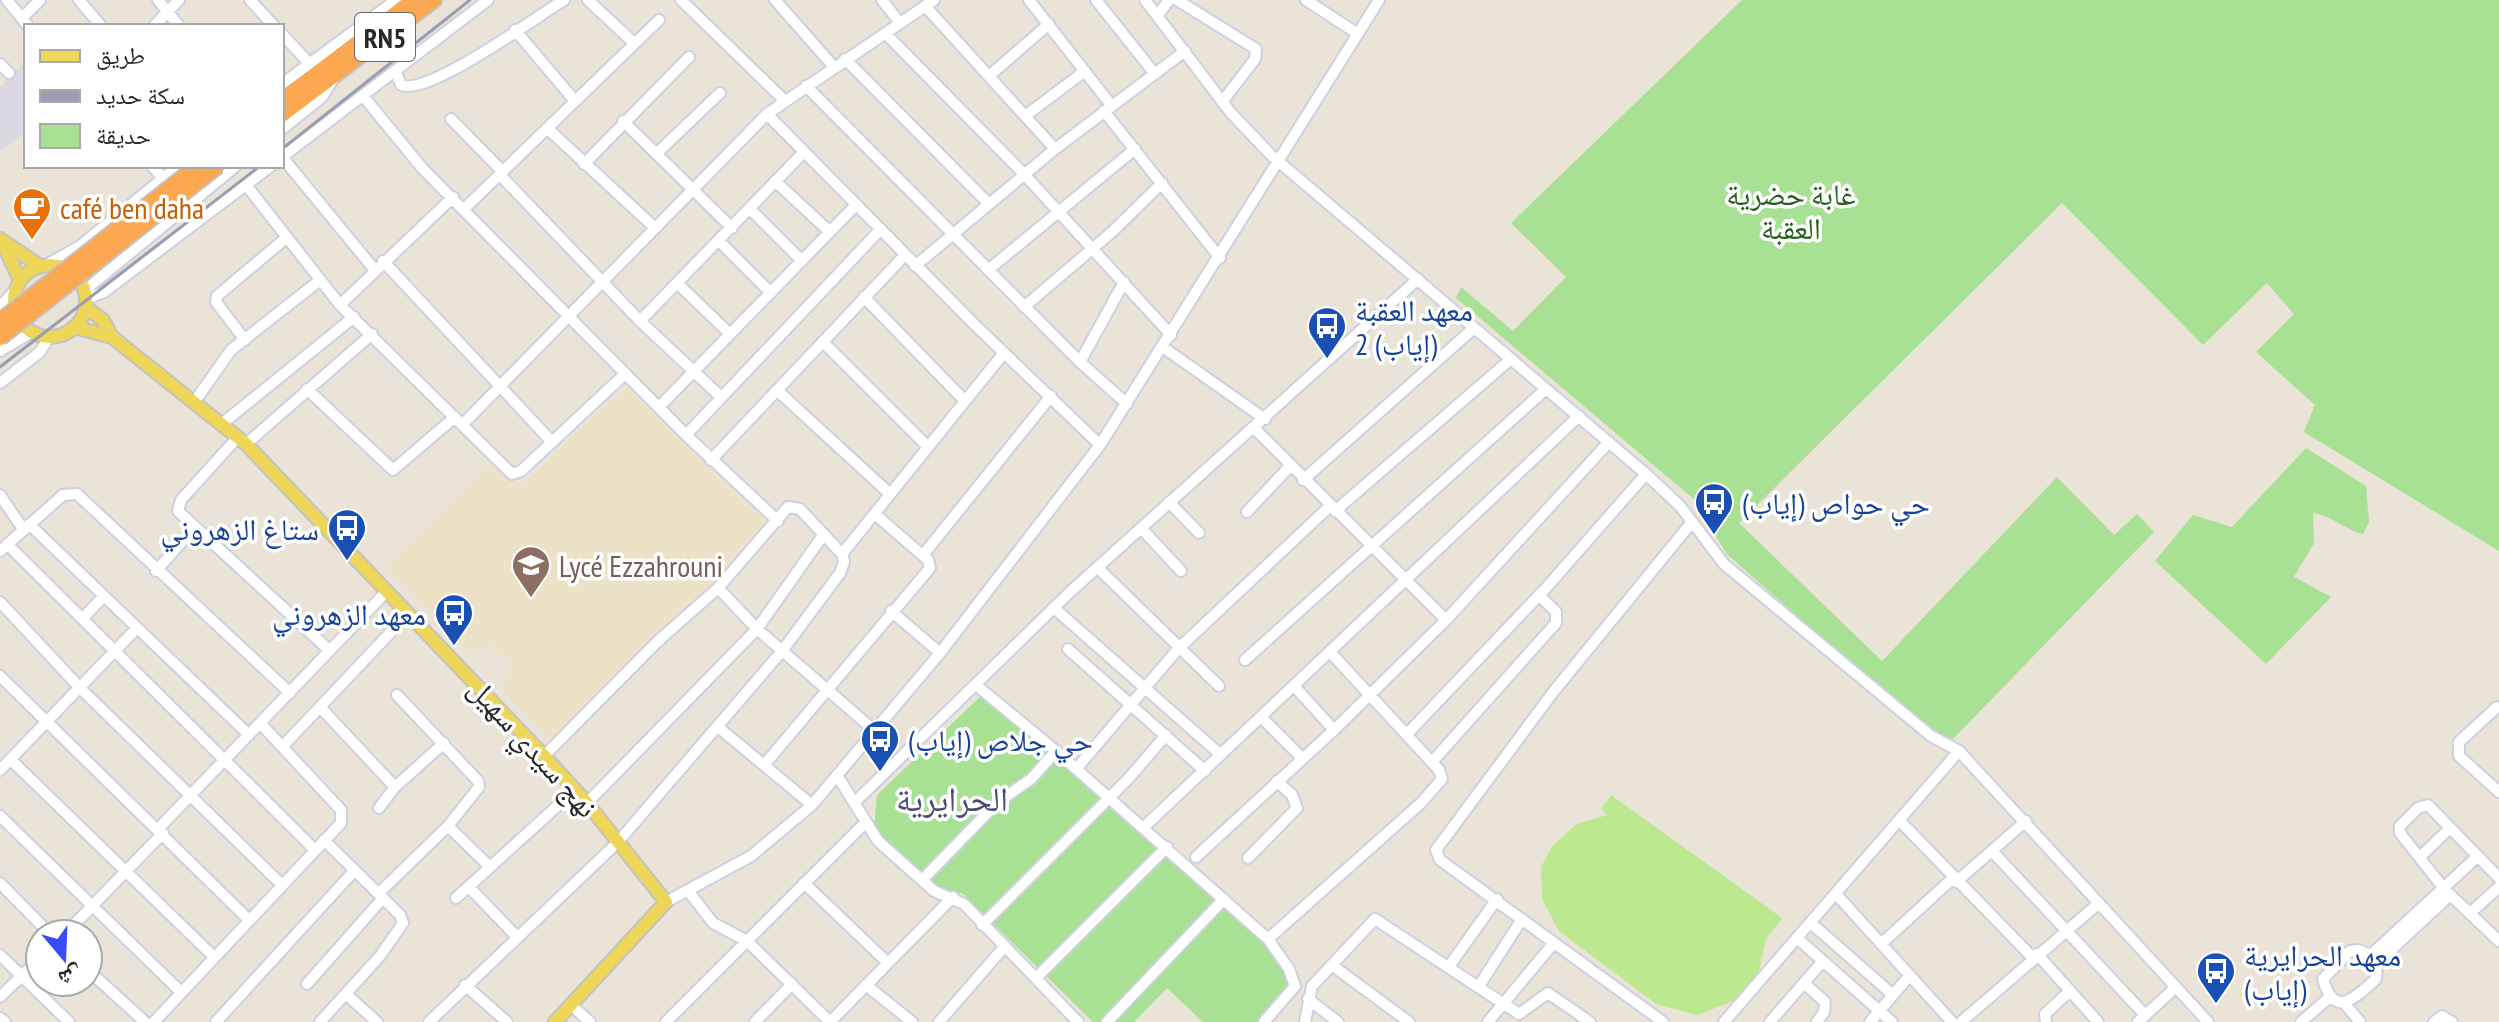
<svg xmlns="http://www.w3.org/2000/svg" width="2499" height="1022" font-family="'PT Sans Narrow','Noto Naskh Arabic',sans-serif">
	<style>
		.industrial { fill: #dcd9e2 }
		.education { fill: #ece2c7 }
		.green { fill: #a8e094 }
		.pitch { fill: #bce890 }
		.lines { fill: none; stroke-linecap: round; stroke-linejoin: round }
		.minor-casing { stroke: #cdd0e0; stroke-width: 14 }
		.major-casing { stroke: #c3c3c3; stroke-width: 16 }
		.highway-casing { stroke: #c3c3c3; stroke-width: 18 }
		.minor { stroke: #fff; stroke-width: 10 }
		.major { stroke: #eed659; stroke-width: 12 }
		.highway { stroke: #fba851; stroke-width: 14 }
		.rail { stroke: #9b9db1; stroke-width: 3 }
		.highway-bridge-casing { stroke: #c3c3c3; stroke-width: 18; stroke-linecap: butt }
		.highway-bridge { stroke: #fba851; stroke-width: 14 }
		.labels { text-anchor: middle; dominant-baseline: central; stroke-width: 7; stroke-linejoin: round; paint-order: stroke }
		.shield { fill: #fff; stroke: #686868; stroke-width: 2 }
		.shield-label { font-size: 28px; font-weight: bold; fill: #272727 }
		.park-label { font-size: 30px; fill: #23611a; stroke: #fff }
		.food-label { font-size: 30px; fill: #c56008; stroke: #fff; text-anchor: start }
		.transit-label { font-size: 30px; fill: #164399; stroke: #fff; text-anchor: start }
		.education-label { font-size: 30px; fill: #785e54; stroke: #fff; text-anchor: start }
		.street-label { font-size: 30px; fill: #272727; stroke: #fff }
		.quarter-label { font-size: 34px; fill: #494d76; stroke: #fff }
	</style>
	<rect width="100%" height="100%" fill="#eae3d8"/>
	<path class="industrial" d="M26,61V131L0,152V87Z"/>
	<path class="education" d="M633,386L764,520L767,530L593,698L553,743L502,689L511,663L492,644L466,652L385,566L495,461L520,486L627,387Z"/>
	<path class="green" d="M1742,0H2499V551L2304,432L2315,405L2256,352L2294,314L2267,283L2203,345L2062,203L1739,523L1882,661L2057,477L2114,535L2137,514L2154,532L1951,741L1893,701L1727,554L1710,527L1716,518L1456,298L1461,287L1513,331L1566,277L1511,223Z
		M2306,448L2366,486L2369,522L2363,534C2344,529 2331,515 2313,513L2314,543L2294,577L2331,597L2266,664L2155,561L2193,515L2232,527Z
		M982,695L1267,941L1295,985L1262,1022H1203L1167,988L1134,1022H1093L962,893L941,891L874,829L877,795Z"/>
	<path class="pitch" d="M1611,795L1782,918L1766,939L1758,977L1736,1000L1697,1015L1656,1004L1559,931L1542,899L1541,867L1552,846L1577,824L1607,815L1601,809Z"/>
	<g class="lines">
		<defs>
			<path id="minor" d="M7,0L28,26
				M79,0L101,26
				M158,0L179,26
				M250,0L274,26
				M588,0L634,43
				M681,0L785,101
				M775,0L834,67
				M882,0L900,23
				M1029,0L1111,105
				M1096,0L1155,74
				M1145,0L1231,113L1271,155L1646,474L1680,506L1724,564L1931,736L1959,751L2208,1022
				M1177,0L1256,49L1255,59L1222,102
				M1306,0L1358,34
				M925,6L1055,149
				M1158,15L1169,0
				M22,18L40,0
				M154,26L179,0
				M515,30L575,101
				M885,33L1024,174L1171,335
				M282,34L309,63
				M845,59L988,203
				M0,64L9,73
				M396,72L401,85C427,97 536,17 564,0
				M989,76L1049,24
				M282,84L396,0
				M806,86L1080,362L1127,404
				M363,96L423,169L686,435L778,521
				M1104,111L1220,258
				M767,114L974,324L1100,445
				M1025,116L1085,71
				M451,119L503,172
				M623,121L732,228
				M547,128L654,227
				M282,129L322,97L334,78
				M657,153L720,93
				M282,157L488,0
				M282,157L374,269
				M584,164L689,57
				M152,166L163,178
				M500,175L640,321L721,397
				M776,182L830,232
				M246,185L340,305L512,474L521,471L625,374
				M465,208L659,20
				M750,209L802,261
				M719,241L771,293
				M383,261L552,442
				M46,265L80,246L178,166
				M915,266L1055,149L1185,51
				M988,270L1135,149
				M678,284L730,334
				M84,291L236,166
				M864,297L964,400
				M86,299L104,292L271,166
				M340,305L453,197
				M0,307L15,290
				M1024,307L1112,232L1162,183
				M640,321L804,152
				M245,340L216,302L217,296L286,238
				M823,342L927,446
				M1164,348L1265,419
				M0,351L32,332
				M1080,362L1124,282
				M0,383L40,352L49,337
				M307,389L393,470L455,417
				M779,392L890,494
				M195,401L231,350L319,281
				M659,407L856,205
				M223,423L354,317
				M463,424L767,114L934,0
				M1254,428L1446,620
				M686,435L880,230
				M238,437L181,500L178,511L329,650
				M246,444L372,334
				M711,460L905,255
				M1303,480L1474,328
				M0,495L23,529
				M1169,502L1199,533
				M1335,511L1511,359
				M1247,512L1290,466
				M29,524L249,735
				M1141,528L1181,571
				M7,544L315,850
				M0,551L63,495L77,494L290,693
				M842,554L1003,354
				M923,555L1051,396
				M1098,568L1219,686
				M156,571L195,527
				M718,588L757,629L875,731
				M0,602L81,689L281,884
				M1054,608L1221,755
				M891,611L940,653
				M83,618L103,597
				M1068,649L1205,771
				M1245,660L1546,389
				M0,676L248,919
				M976,685L1056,751
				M1295,687L1334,730
				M320,707L395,787
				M2497,707L2459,742V756L2499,792
				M1262,718L1303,759
				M718,727L812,805
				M1407,734L1546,588L1646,474
				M283,746L408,614
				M11,760L213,956
				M1432,762L1556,623V612L1539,595
				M765,764L930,568L928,560L876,515
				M1077,768L1178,649L1330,506
				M0,770L136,629
				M838,777L878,841L934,891L964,904L1078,1022
				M855,802L1070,592L1418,279
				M587,803L757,629L824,534
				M379,808L395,787L444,743
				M0,816L181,992
				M1899,820L2033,958
				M448,826L489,866
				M1144,827L1579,416
				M158,829L387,591
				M1992,851L2145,1015
				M1196,857L1334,730L1446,620L1609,442
				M2420,857L2450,828
				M1248,858L1297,808L1292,795L1277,781
				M2499,878L2428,805L2418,808L2400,826V833L2445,890L2499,941
				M922,880L998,802L1031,779L1056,751L1268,939L1289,969L1295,986L1264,1022
				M1956,882L2026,821
				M0,883L50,934
				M804,883L888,963
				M469,887L517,937
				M689,892L713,923L747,941L830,1022
				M379,893L448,826L479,787L478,781L397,695
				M1836,894L1952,1022
				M456,898L575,790
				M666,902L751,856L812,805L940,653L1100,445L1379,0
				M2470,913L2499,887
				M1812,924L1892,994
				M982,925L1129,778L1166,735
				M65,934L163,833
				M1268,939L1421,803L1442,779L1439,770L1331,653
				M1798,939L1892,1022
				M1881,944L1952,879
				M2358,950L2371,955L2377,963L2376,979C2357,996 2334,1021 2323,979L2350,951Z
				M2037,954L2098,1022
				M0,955L69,1022
				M2371,955L2478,856
				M2377,963L2450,895
				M1450,965L1497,899
				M1333,966L1409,1022
				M88,970L145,1022
				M1036,978L1167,847
				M1804,983L1825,1002L1824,1012L1817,1022
				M307,984L383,898
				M465,985L507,1022
				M866,985L912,1022
				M1479,986L1522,919
				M347,995L377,1022
				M0,997L40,958
				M1308,999L1338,1022
				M2344,1003L2360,1022
				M570,1004L590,1022
				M0,1018L5,1022
				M154,1022L341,823V810L260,723
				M216,1022L354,871
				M320,1022L380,956L403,923L400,915L324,840
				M429,1022L618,842L782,651L840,573L844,562L842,554L800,509L788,507L718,588L657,642L544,756
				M666,1022L865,823
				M755,1022L792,984
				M830,1022L953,897
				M939,1022L1005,946
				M1107,1022L1224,899
				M1305,1022L1312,986L1375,919L1519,1014L1548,993L1590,1022
				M1488,1022L1553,944
				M1663,1022L1440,860L1436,850L1554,691L1692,522
				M1724,1022L1959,751
				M1770,1022L1823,961
				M1870,1022L1910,975
				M1961,1022L2099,903
				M2046,1022L2045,1014L2070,991
				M2138,1022L2176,987
				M2301,1022L2331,996
				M2434,1022L2442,1016L2452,1022"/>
			<path id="major" d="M0,239L40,266
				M1,240L20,280
				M14 301a36 36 0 1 1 72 0a36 36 0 1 1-72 0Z
				M85,307L103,320L112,337
				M74,327L112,337L246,444L544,756L587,803L666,902L555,1022"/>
			<path id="highway" d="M282,100L413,0
				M282,115L434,0"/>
		</defs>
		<use href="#minor" class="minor-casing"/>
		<use href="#major" class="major-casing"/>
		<use href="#highway" class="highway-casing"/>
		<use href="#minor" class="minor"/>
		<use href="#major" class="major"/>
		<use href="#highway" class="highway"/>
		<path class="rail" d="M282,149L470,0
			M0,367L260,166"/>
		<defs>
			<path id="highway-bridge" d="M0,321L197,166
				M0,338L218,166"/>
		</defs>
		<use href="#highway-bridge" class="highway-bridge-casing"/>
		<use href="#highway-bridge" class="highway-bridge"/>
	</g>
	<defs>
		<symbol id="cafe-pin" viewBox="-11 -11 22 30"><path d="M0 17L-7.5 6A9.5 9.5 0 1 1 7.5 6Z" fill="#e8710a" stroke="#fff"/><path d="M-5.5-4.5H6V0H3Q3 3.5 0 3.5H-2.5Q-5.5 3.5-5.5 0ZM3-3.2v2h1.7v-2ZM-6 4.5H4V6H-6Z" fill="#fff"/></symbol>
		<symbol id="bus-pin" viewBox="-11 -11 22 30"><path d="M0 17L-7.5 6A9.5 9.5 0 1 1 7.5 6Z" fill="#1a4fb4" stroke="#fff"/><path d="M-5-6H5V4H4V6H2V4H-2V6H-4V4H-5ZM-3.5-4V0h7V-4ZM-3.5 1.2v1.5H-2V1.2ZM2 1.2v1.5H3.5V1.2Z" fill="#fff"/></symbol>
		<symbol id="school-pin" viewBox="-11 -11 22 30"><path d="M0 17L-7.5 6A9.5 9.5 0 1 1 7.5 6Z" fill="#8d6e63" stroke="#fff"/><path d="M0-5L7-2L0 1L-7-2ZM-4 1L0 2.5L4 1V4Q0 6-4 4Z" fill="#fff"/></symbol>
	</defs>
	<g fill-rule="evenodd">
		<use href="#cafe-pin" x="10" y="185" width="44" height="60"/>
		<use href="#bus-pin" x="1305" y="304" width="44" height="60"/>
		<use href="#bus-pin" x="1692" y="480" width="44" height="60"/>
		<use href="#bus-pin" x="325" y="506" width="44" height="60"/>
		<use href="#school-pin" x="509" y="543" width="44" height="60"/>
		<use href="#bus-pin" x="432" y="591" width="44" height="60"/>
		<use href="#bus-pin" x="858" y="717" width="44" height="60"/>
		<use href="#bus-pin" x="2194" y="949" width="44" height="60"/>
	</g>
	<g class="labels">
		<rect class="shield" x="355" y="13" width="60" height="48" rx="6"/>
		<g class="shield-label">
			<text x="385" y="37">RN5</text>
		</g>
		<g class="park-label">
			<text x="1791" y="193">غابة حضرية<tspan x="1791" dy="34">العقبة</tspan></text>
		</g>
		<g class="food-label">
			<text x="60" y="207">café ben daha</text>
		</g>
		<g class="transit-label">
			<text x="1355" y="309">معهد العقبة<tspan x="1355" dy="34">2 (إياب)</tspan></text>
			<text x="1742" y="502">حي حواص (إياب)</text>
			<text x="319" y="528" text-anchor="end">ستاغ الزهروني</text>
			<text x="426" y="613" text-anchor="end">معهد الزهروني</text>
			<text x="908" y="739">حي جلاص (إياب)</text>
			<text x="2244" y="954">معهد الحرايرية<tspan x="2244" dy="34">(إياب)</tspan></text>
		</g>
		<g class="education-label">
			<text x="559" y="565">Lycé Ezzahrouni</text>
		</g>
		<g class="street-label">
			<text transform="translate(534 747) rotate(48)">نهج سيدي سهيل</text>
		</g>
		<g class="quarter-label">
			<text x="952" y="798">الحرايرية</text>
		</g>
	</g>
	<rect x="24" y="24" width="260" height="144" fill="#ffffff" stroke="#a9a9a9" stroke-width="2"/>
	<rect x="40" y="50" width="40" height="12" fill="#eed659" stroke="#a9a9a9" stroke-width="2"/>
	<text x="96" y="64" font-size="24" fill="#272727">طريق</text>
	<rect x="40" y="90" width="40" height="12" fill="#9b9db1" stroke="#a9a9a9" stroke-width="2"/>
	<text x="96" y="104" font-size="24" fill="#272727">سكة حديد</text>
	<rect x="40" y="124" width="40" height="24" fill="#a8e094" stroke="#a9a9a9" stroke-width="2"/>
	<text x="96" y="144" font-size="24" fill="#272727">حديقة</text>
	<g transform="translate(64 958) rotate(161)"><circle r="38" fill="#ffffff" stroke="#a9a9a9" stroke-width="2"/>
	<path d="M0-6L14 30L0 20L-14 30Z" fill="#384df7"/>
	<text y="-12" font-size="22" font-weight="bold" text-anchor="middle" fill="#272727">ش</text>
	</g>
</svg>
